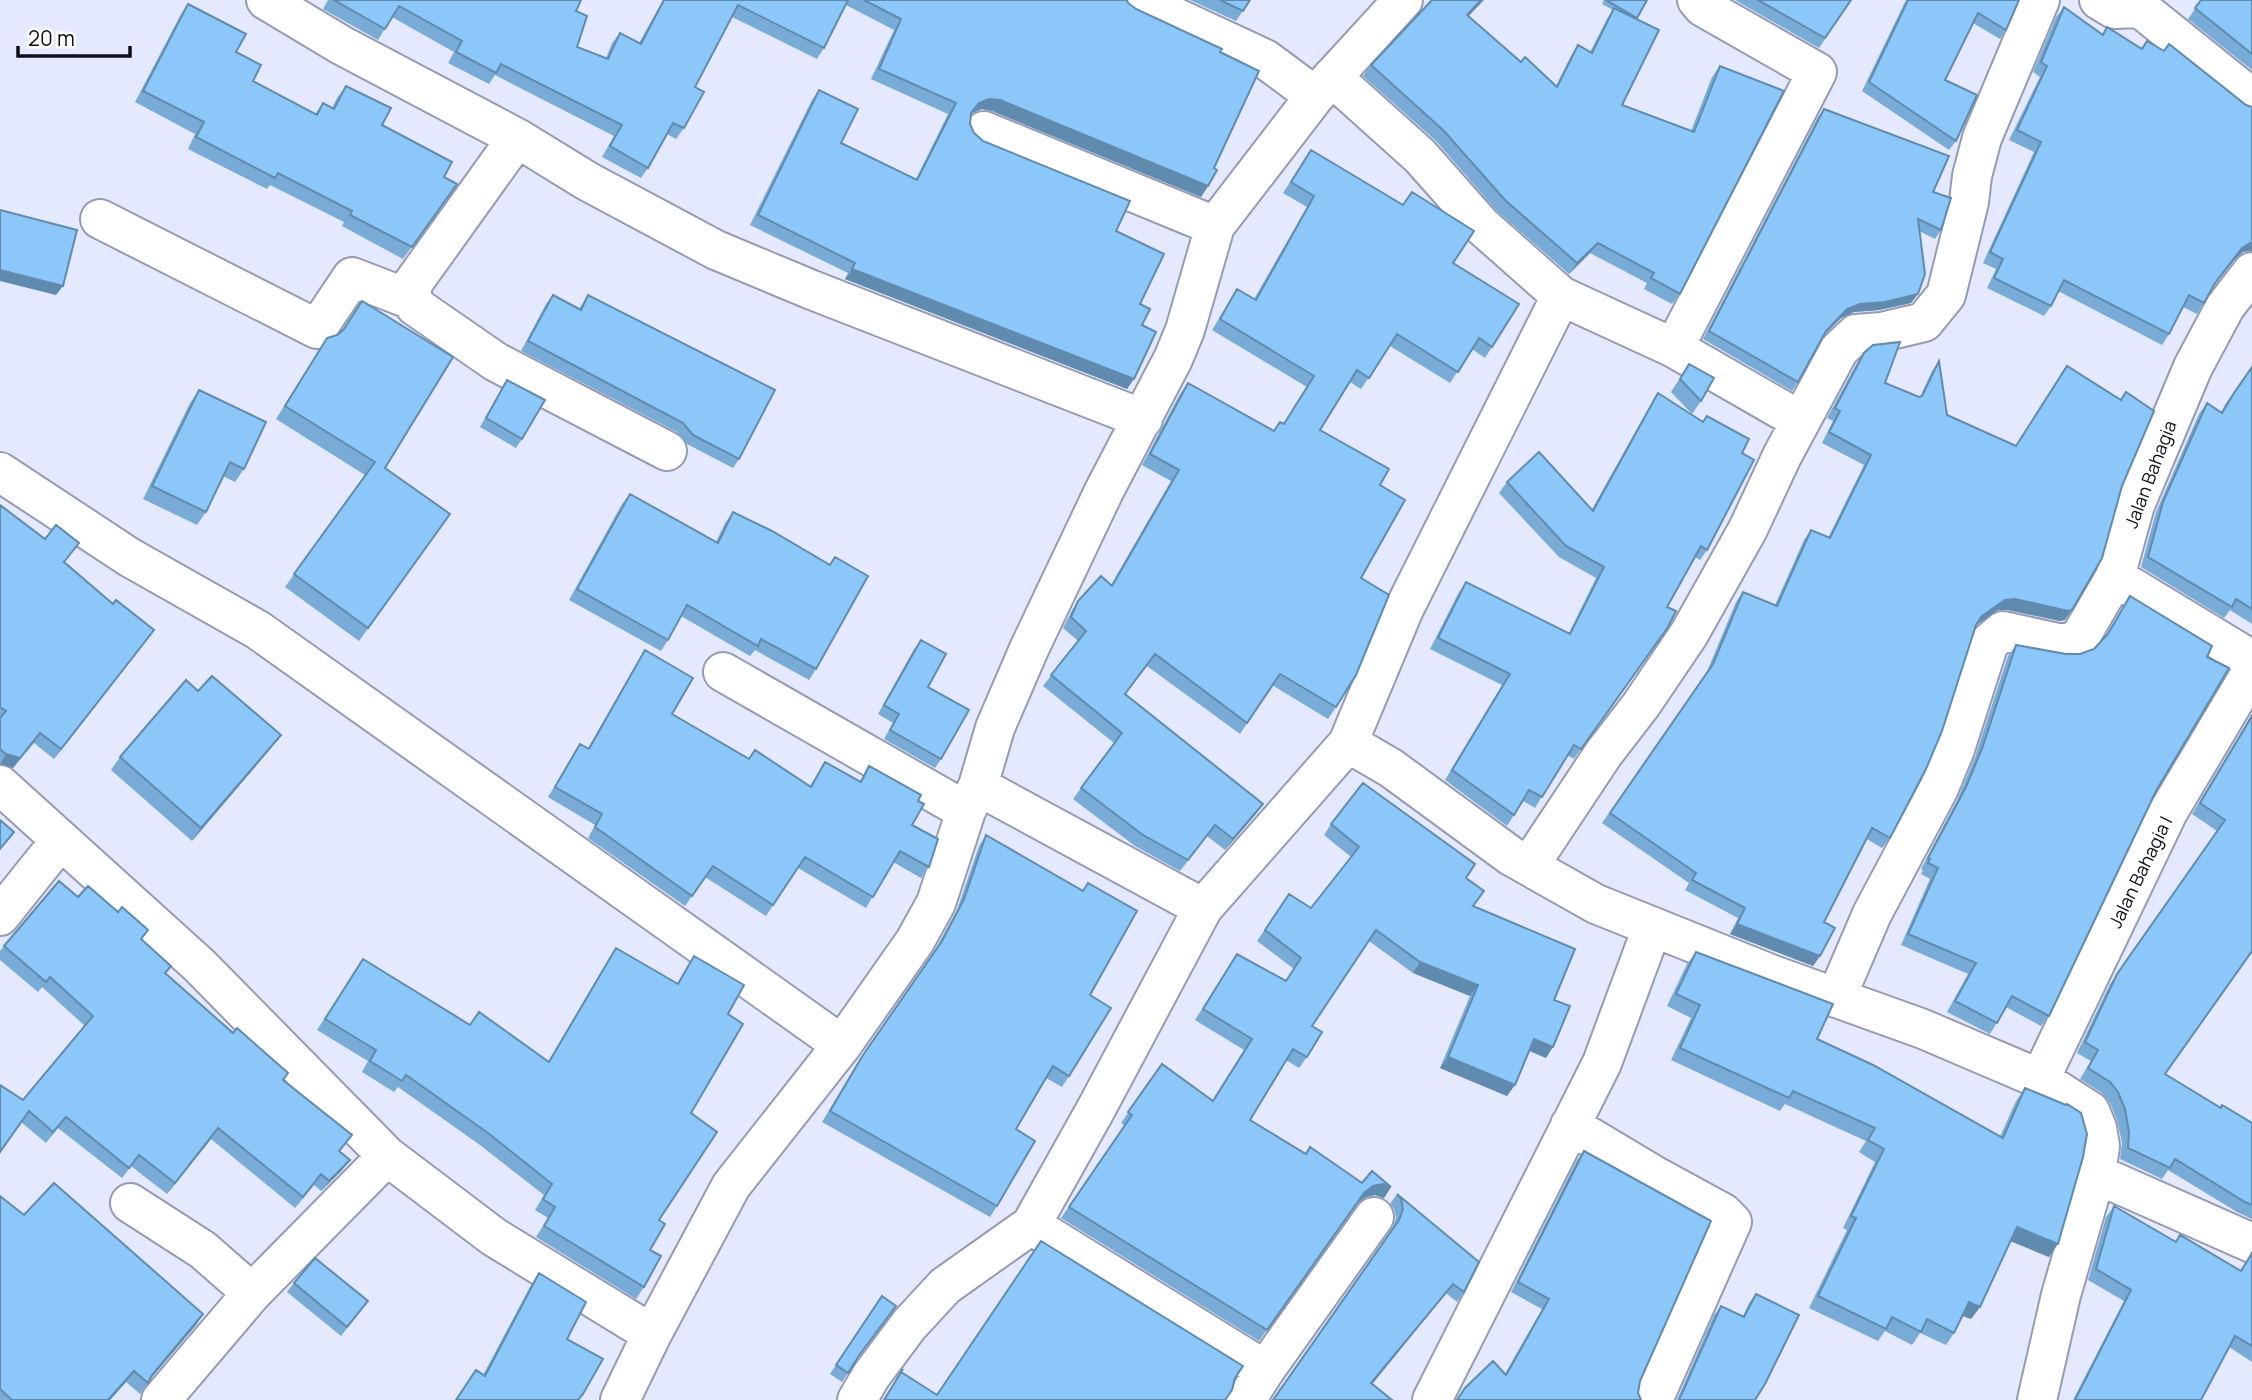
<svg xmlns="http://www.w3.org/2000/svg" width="2252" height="1400" font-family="Manrope,sans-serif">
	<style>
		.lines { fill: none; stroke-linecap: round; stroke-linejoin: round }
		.minor-casing { stroke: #969bb3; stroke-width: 42 }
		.minor { stroke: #fff; stroke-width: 38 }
		.wall { fill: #78abd5 }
		.shaded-wall { fill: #618bae }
		.building { fill: #8bc7f8; stroke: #618bae; stroke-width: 2 }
		.labels { text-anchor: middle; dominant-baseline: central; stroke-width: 5; stroke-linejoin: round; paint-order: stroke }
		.street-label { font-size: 18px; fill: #0e0f18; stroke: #fff }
	</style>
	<rect width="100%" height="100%" fill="#e5e9fe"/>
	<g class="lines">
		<defs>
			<path id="minor" d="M266,0L341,45L517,138L587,181L716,250L812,290L1143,419
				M1138,0L1265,59L1315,96
				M2099,0L2114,9L2140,8L2252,98
				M1332,77L1420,156L1482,226L1561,296L1674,348L1801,421
				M984,131L1215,226
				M517,138L413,283L411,291L415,306L496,362L667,451
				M100,219L317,329L352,277L412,300
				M1674,348L1817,72L1703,7L1697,0
				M0,472L129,557L258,630L842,1045
				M2115,577L2252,660
				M723,672L966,811
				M1348,743L1404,609L1561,296
				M0,785L199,965L387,1156L494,1237L652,1334
				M978,786L1203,908
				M1529,866L1604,753L1641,705L1689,634L1748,529L1782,456L1839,350L1856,334L1882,332L1924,322L1946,295L1969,202L1972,176L1982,138L2040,0
				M0,916L60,841
				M1836,998L1872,914L1939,788L1955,749L1989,643L2003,631L2058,643H2072L2082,634L2115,577L2135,505L2193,367L2225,307L2252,272
				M2040,1079L2168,812L2252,671
				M1570,1125L1657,1177L1723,1213L1732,1222L1653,1400
				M2096,1174L2252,1243
				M130,1203L203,1250L252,1293
				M1031,1225L1265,1370
				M161,1400L252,1293L387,1156
				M620,1400L652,1334L731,1186L842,1045L915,941L936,903L966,811L978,786L995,728L1029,649L1104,491L1173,359L1185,330L1215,226L1315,96L1403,0
				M857,1400L871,1376L909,1325L945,1286L1031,1225L1096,1109L1203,908L1348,743L1391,768L1511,856L1596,904L1773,975L1923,1029L2040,1079L2090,1111L2097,1128L2100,1146L2096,1174L2061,1295L2037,1400
				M1246,1400L1265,1370L1374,1217
				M1432,1400L1602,1063L1652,928"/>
		</defs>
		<use href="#minor" class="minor-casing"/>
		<use href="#minor" class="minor"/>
	</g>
	<path class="wall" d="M328,0H581L576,11L577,47L606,58L612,43L620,33L639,43L663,0H1127L1128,3L1136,9L1220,52L1214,168L1208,186L1201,197L992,111L982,109L971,114L970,124L974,133L983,141L1116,231L1140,304L1142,325L1127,389L845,279L848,273L750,225L812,100L819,90L841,143L916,179L948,114L871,79L894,30L846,5L824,48L817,59L732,17L695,87L684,128L676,139L667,134L648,168L641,178L602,157L614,136L495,75L489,84L448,63L454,52L392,17L378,40L323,9Z
		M1190,0H1250L1236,21Z
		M1604,0H1647L1636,19L1622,105L1691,131L1712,77L1720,66L1680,294L1672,304L1644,289L1647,283L1590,253L1569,274L1497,211L1436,141L1363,76L1371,65L1469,16L1521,62L1556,86L1571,56L1578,45L1590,52L1607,19L1613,10L1602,4Z
		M1735,0H1851L1819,48Z
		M1906,0H2019L2006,30L2000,39L1973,23L1945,80L1956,141L1949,150L1862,91Z
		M2201,0H2252V70L2188,19Z
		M188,4L236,52L253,81L315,114L323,103L332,108L337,98L346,86L382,125L444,177L457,184L403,259L342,226L344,222L270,185L267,189L188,149L195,134L135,102L180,16Z
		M2064,7L2102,34L2107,27L2141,48L2147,41L2243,252L2235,259L2213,287L2197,314L2183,307L2169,334L2162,345L2058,291L2051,306L2044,316L1987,288L1996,269L1983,263L2034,152L2009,140L2040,77L2033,72L2056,17Z
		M1824,109L1933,192L1941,230L1935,239L1919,231L1918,294L1911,303L1879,310L1854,312L1841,318L1823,336L1798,382L1792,391L1703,339L1818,117Z
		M1311,150L1403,205L1412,192L1453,263L1492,347L1485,358L1472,349L1450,383L1390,346L1361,389L1350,382L1320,430L1380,485L1336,707L1328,719L1272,685L1240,734L1147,666L1125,694L1255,815L1225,850L1207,836L1180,871L1135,846L1073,799L1114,743L1043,686L1078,641L1063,628L1071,612L1078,601L1111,585L1171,481L1142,465L1180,394L1188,383L1274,431L1280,422L1284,424L1307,387L1212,330L1237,289L1254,299L1307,207L1283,193Z
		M553,295L579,309L588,295L739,459L733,468L687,444L677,432L521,351L546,304Z
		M327,338L385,468L450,514L359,641L285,587L365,475L276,419Z
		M1864,353L1885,383L1920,397L1932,371L1939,361L1947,415L2065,620L2060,621L2008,610H1998L1975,626L1890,838L1882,848L1867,839L1824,922L1820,956L1813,966L1730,934L1738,918L1685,890L1689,883L1602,823L1706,674L1736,602L1743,592L1775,605L1804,540L1811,530L1828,538L1864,465L1822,443L1833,421L1827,418L1857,363Z
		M1689,364L1701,401L1692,414L1671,392Z
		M2252,367V624L2230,610L2224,618L2141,567L2156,512L2199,414L2207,403L2221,412L2226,403Z
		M507,380L522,439L516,448L480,427Z
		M199,390L244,469L235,482L223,476L206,512L197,525L143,499L190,403Z
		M1658,393L1742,453L1707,550L1700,560L1695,557L1667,607L1668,627L1574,759L1567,755L1535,808L1523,801L1507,826L1445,780L1502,685L1430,649L1459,592L1466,582L1569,633L1596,578L1559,557L1499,493L1507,482L1592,509L1651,404Z
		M630,494L716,542L725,523L733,512L830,564L835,557L816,669L809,680L755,650L750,656L681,616L668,640L661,651L569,600L622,504Z
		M0,505L65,562L147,640L54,759L34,743L13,768L0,764Z
		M2130,596L2207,657L2156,791L2049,1016L2041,1026L2006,1007L1990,1034L1947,1012L1968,974L1901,945L1930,879L1921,874L1923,870L1921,869L1958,798L1975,757L2008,656L2016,645L2066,654H2080L2094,649L2105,637Z
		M921,640L928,687L941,759L935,768L884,739L893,723L878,714L914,649Z
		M645,650L672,714L749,758L810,786L825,762L860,781L869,766L918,801L912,825L929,867L921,878L893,862L866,908L798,868L766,916L705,877L685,906L588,838L595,825L548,797L580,744L588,748L638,661Z
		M198,691L281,735L271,748L192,841L111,770L120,757Z
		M2252,714V952L2165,1074L2220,1108L2252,1123V1219L2237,1212L2168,1170L2162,1179L2120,1159L2122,1143L2117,1120L2110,1103L2102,1093L2080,1079L2091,1061L2077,1053L2110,984L2217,831L2192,814Z
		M1331,824L1466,878L1473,907L1554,1000L1546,1058L1529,1051L1507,1096L1440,1068L1470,996L1413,973L1369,941L1312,1026L1307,1057L1299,1068L1286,1060L1250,1120L1306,1154L1362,1183L1391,1187L1384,1198L1375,1195L1366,1197L1356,1204L1259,1341L1061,1218L1125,1126L1121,1123L1162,1064L1212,1101L1244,1050L1195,1020L1237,954L1286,981L1294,969L1257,941L1289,894L1311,908L1351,857L1324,835Z
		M986,835L1083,890L1088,883L1090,995L1069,1076L1062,1087L1046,1078L1016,1129L997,1206L990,1217L822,1122L856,1066L934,952L957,910L979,846Z
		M78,897L118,912L148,930L141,940L166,973L283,1080L352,1135L339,1152L350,1160L342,1170L321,1191L314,1185L295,1208L211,1139L167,1194L131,1166L122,1178L58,1128L46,1143L21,1122L23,1100L85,1026L42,987L38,992L0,960V951L4,946Z
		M616,948L677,984L694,956L728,1014L691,1113L650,1250L644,1287L636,1299L536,1237L548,1218L535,1210L544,1195L480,1145L398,1087L394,1092L362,1072L368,1061L317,1030L363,959L470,1025L548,1062L608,960Z
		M1696,952L1817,1039L2000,1137L2016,1101L2025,1088L2049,1257L2010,1241L1980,1307L1971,1319L1963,1316L1954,1333L1946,1345L1920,1333L1912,1345L1885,1331L1878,1341L1809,1308L1847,1230L1843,1228L1875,1162L1859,1152L1866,1141L1785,1104L1780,1111L1671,1060L1691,1018L1667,1006L1687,964Z
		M1584,1151L1640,1381L1638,1393L1505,1374L1542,1309L1511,1292L1577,1160Z
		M1397,1194L1464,1292L1457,1302L1446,1293L1372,1384L1273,1400L1392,1230L1396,1218L1394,1209L1390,1204Z
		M0,1196L24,1215L203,1314L196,1325L150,1380L140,1394L126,1382L110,1400H0Z
		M2114,1206L2175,1242L2180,1235L2240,1271L2252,1253V1362L2229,1347L2201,1400H2073L2124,1301L2088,1280L2106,1217Z
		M539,1273L567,1339L579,1400L483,1375L531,1285Z
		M294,1283L368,1301L341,1336L287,1292Z
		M1756,1294L1755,1400H1677L1714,1315L1721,1306L1743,1316L1749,1303Z
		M882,1296L858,1357L842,1382L830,1374Z"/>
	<path class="shaded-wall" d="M1481,0H1484L1460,25L1467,15Z
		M989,99L1000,100L1208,186L1201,197L992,111L982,109L971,113L979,103Z
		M2250,242H2252V251L2243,252L2235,259L2208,294L2242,248Z
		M1598,243L1590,253L1569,274L1577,263Z
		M852,269L1134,379L1127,389L845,279Z
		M0,270L63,286L56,295L0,281Z
		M1918,294L1911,303L1879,310L1854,312L1841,318L1820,339L1826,331L1847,309L1860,304Z
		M2015,599L2072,610L2065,620L2060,621L2008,610H1998L1975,626L1982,616L2005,600Z
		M154,630L147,640L54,759L61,749Z
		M40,733L13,768L0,764L6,754Z
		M281,735L271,748L192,841L201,828Z
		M1263,804L1255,815L1225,850L1233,839Z
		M1737,924L1820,956L1813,966L1730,934Z
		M1420,962L1478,985L1470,996L1413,973Z
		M1534,1039L1553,1047L1546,1058L1526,1049Z
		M1448,1057L1515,1085L1507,1096L1440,1068Z
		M218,1128L211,1139L167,1194L175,1183Z
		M350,1160L342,1170L321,1191L329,1181Z
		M1383,1184L1391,1187L1384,1198L1375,1195L1366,1197L1356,1204L1259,1341L1364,1193L1373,1186Z
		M2017,1227L2058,1244L2049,1257L2008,1240Z
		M1453,1284L1446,1293L1365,1393L1371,1383Z
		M1969,1302L1980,1307L1971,1319L1960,1315Z
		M203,1314L196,1325L144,1386L152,1375Z
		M134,1371L126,1382L110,1400H108Z"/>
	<path class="building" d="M334,0H581L576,11L587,16L577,47L608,59L620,33L641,44L664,0H848L824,48L738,5L695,87L704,92L684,128L673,123L648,168L610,146L622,125L501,64L496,73L456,52L462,41L399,6L385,29Z
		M864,0H1127L1128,3L1136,9L1222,49L1220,52L1259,71L1214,168L1217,170L1208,186L1000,100L989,99L979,103L971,113L970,124L974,133L983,141L1130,201L1116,231L1164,254L1140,304L1150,309L1142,325L1156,332L1134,379L852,269L855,263L758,215L819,90L858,109L841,143L917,180L956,103L879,69L901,19Z
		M1220,0H1250L1243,11Z
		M1432,0H1481L1467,15L1521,62L1525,57L1557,87L1578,45L1592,53L1614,8L1659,30L1622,105L1694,132L1720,66L1784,91L1680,294L1651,278L1654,273L1598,243L1577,263L1505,200L1444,131L1371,65Z
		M1606,0H1647L1637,18Z
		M1758,0H1851L1825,38Z
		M1908,0H2019L2006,30L1978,13L1945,80L1977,95L1956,141L1869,82Z
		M2201,0H2252V54L2195,8Z
		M188,4L246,34L236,52L261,65L253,81L317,115L323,103L334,109L346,86L391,108L382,125L452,162L444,177L457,184L412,247L350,215L352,211L278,173L275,178L196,137L204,122L143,91Z
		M2064,7L2103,35L2107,27L2142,49L2147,41L2164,51L2169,44L2246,105L2252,107V242L2242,248L2215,283L2204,303L2189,295L2169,334L2064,280L2051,306L1994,278L2003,259L1990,252L2041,142L2017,130L2047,66L2041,62Z
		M1824,109L1949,156L1933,192L1951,198L1941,230L1918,219L1925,274L1918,294L1885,302L1860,304L1847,309L1826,331L1798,382L1709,331Z
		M1311,150L1403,205L1412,192L1474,231L1453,263L1519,304L1492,347L1479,338L1458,372L1397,334L1369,378L1357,370L1320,430L1389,469L1380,485L1405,500L1361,578L1389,595L1356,675L1336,707L1280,674L1247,723L1155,654L1125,694L1263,804L1233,839L1215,825L1188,860L1143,835L1081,788L1122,733L1051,675L1086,631L1071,617L1078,601L1101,576L1112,586L1179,470L1150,454L1188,383L1274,431L1280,422L1284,424L1314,376L1220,319L1237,289L1256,300L1314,196L1291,182Z
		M0,210L77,230L63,286L0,270Z
		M553,295L581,310L588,295L775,390L739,459L693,435L683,423L528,341Z
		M362,301L453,357L385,468L450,514L368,628L294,574L375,462L285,406L327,338L337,335L344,329Z
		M1900,342L1885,383L1919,397L1922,396L1939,361L1947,415L2016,446L2067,366L2121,400L2126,392L2154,411L2122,486L2102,558L2072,610L2068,611L2015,599L2005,600L1982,616L1976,625L1942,731L1926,769L1890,838L1872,828L1824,922L1835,928L1820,956L1737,924L1745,908L1692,880L1696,873L1610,813L1713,664L1743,592L1777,606L1811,530L1830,538L1871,455L1829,432L1840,411L1835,408L1864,353L1873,345Z
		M1689,364L1714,378L1701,401L1680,379Z
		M2252,367V609L2236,599L2232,607L2148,557L2163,502L2207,403L2222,413L2234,393Z
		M507,380L545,400L522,439L486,418Z
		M199,390L266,422L244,469L230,462L206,512L152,486Z
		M1658,393L1703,422L1707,416L1749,439L1742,453L1754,460L1707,550L1701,546L1667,607L1676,611L1668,627L1581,749L1574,745L1542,797L1529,790L1514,815L1452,770L1510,674L1438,638L1466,582L1570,634L1604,567L1566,546L1507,482L1539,452L1593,511Z
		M630,494L718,543L733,512L772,531L830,565L835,557L868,576L816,669L761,639L758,646L687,605L668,640L577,589Z
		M0,505L45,539L56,525L79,543L64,562L113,604L116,600L154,630L61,749L40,733L20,758L6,754L0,749V718L6,711L0,707Z
		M2130,596L2212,646L2207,657L2229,668L2156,791L2049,1016L2012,996L1997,1023L1955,1001L1976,963L1908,934L1938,868L1928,863L1930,859L1928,858L1966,787L1983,746L2016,645L2066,654H2080L2094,649L2108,634Z
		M921,640L946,654L928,687L969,710L941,759L890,730L899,714L884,705Z
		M645,650L693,678L672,714L749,759L755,750L811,787L825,762L861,782L869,766L921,795L918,801L924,804L912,825L938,839L929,867L900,851L873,897L805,857L773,905L713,866L692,896L595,827L602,814L555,787L580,744L589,749Z
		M212,676L281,735L201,828L120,757L186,680L198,691Z
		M2252,716V951L2165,1074L2221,1108L2222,1105L2252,1123V1205L2245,1202L2175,1159L2170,1168L2128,1148L2129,1132L2125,1109L2118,1092L2110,1082L2088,1068L2098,1050L2085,1042L2117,974L2225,820L2200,803Z
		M1363,783L1475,864L1466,878L1484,891L1473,906L1575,949L1554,1000L1570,1006L1553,1047L1534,1039L1515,1085L1448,1057L1478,985L1420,962L1376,930L1312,1026L1322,1032L1307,1057L1293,1049L1250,1120L1306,1154L1310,1147L1362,1183L1372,1171L1391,1187L1383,1184L1373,1186L1364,1193L1267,1330L1069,1207L1132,1115L1128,1112L1162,1064L1213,1101L1252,1039L1203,1009L1237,954L1286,981L1301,958L1265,930L1289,894L1311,908L1359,847L1331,824Z
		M0,820L14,832L0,849Z
		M986,835L1083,891L1088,883L1137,911L1090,995L1111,1008L1069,1076L1053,1066L1016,1129L1035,1141L997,1206L830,1111L863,1055L942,941L964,899Z
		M59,881L78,897L88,886L118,912L122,907L148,930L141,939L171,966L165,973L233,1033L237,1028L288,1073L283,1080L352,1135L339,1151L350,1160L329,1181L321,1174L303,1197L218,1128L175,1183L139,1155L129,1168L66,1117L53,1132L29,1111L0,1152V1085L23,1100L93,1016L50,977L46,982L4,946Z
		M616,948L678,984L694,956L744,985L728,1014L743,1024L691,1113L717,1132L659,1220L665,1224L650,1250L661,1256L644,1287L544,1226L555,1207L543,1199L552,1184L488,1133L406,1075L402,1081L370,1061L376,1050L325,1019L363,959L470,1025L479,1012L549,1062Z
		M1696,952L1833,1004L1817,1039L1873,1065L2003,1138L2025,1088L2066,1105L2067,1104L2081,1113L2087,1134L2083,1157L2058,1244L2017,1227L1980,1307L1969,1302L1954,1333L1927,1319L1921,1332L1892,1317L1886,1329L1818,1296L1856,1218L1851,1216L1884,1149L1868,1140L1875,1128L1793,1091L1789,1098L1680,1048L1700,1005L1676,994Z
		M1584,1151L1711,1221L1640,1381L1638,1393L1641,1400H1457L1465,1388L1493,1361L1506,1375L1549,1299L1518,1282Z
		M54,1183L203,1314L152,1375L148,1383L134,1371L108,1400H12L0,1389V1196L24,1215Z
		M1397,1194L1479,1262L1464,1292L1453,1284L1371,1383L1392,1400H1273L1399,1220L1403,1209L1401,1199Z
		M2114,1206L2176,1242L2180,1235L2241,1271L2252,1253V1346L2235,1336L2201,1400H2075L2131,1290L2096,1269Z
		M1041,1241L1243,1366L1235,1378L1232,1390L1225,1400H884L903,1369L901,1372L937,1395Z
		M315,1258L368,1301L347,1327L294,1283Z
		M539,1273L586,1302L567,1339L603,1359L583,1394L578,1400H456L476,1370L485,1376Z
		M1756,1294L1799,1315L1765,1384L1755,1400H1679L1721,1306L1744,1317Z
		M882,1296L896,1306L860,1354L848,1373L836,1365Z"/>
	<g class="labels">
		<g class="street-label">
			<text transform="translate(2150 474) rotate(-69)">Jalan Bahagia</text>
			<text transform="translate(2140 872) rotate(-64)">Jalan Bahagia I</text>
		</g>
	</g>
	<path d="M18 46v10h112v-10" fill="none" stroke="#0e0f18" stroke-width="3.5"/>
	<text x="28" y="46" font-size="21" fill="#0e0f18" stroke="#ffffff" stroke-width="5" paint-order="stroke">20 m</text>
</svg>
